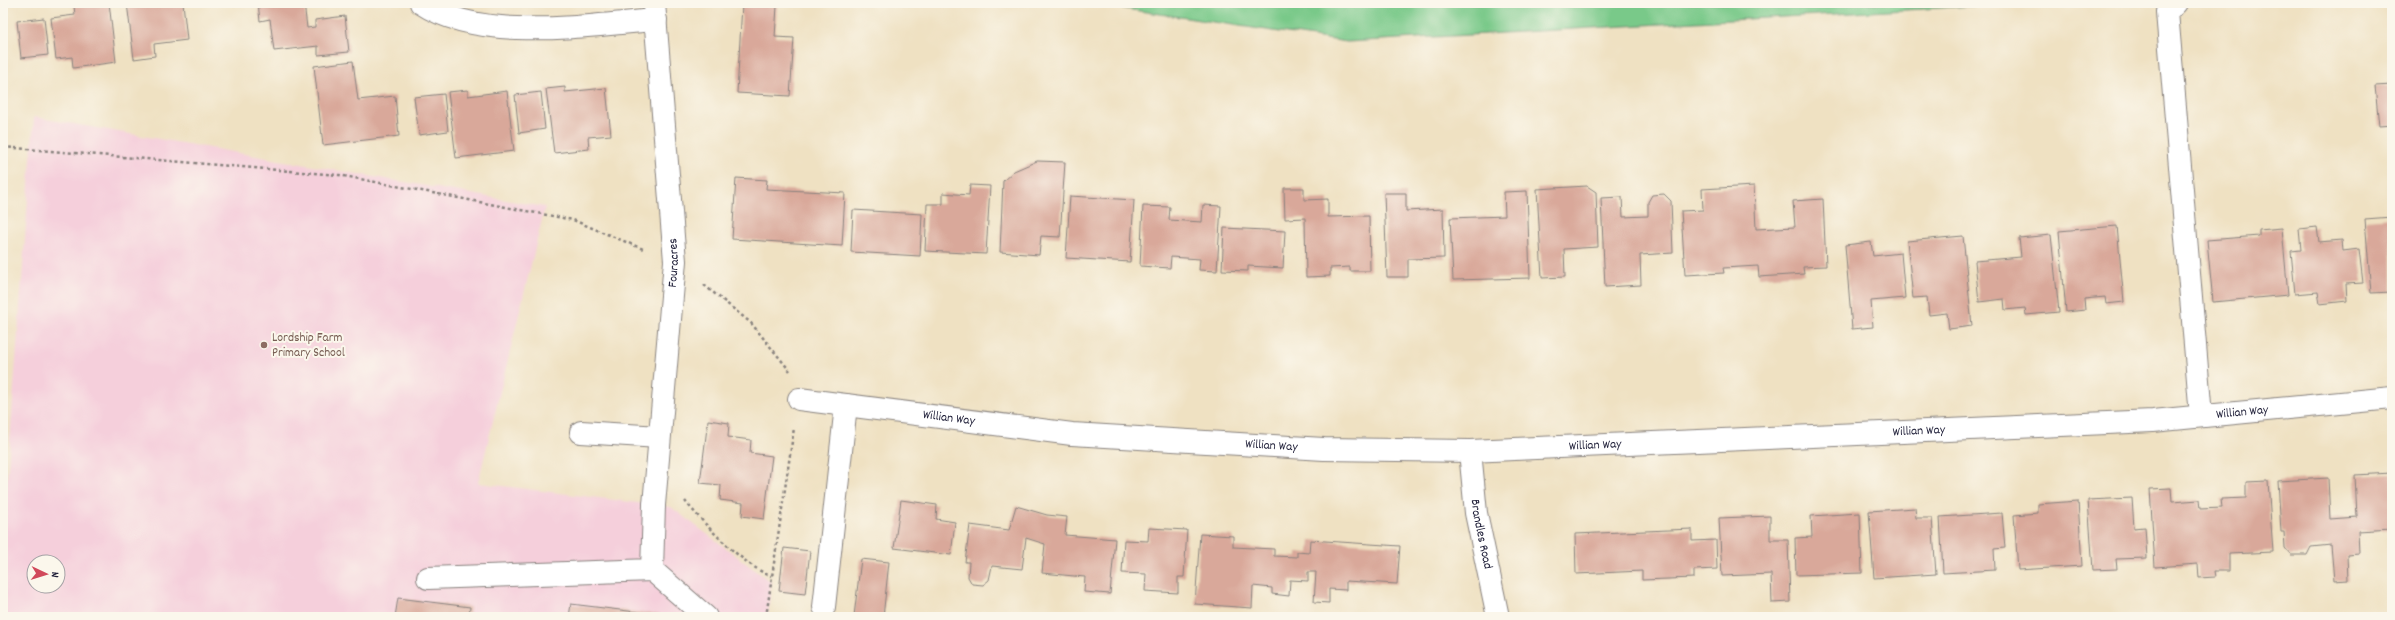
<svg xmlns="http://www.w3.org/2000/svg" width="2395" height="620" font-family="Dekko,sans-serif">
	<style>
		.built { fill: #f5cfdb; fill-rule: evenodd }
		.green { fill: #79c989; stroke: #4e7662 }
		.building { fill: #d9a89a }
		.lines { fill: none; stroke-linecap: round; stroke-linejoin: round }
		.lane-casing { stroke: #88827e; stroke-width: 24 }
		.street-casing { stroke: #88827e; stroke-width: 24 }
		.path { stroke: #88827e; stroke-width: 2.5; stroke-dasharray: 3 3; stroke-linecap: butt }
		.lane { stroke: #fff; stroke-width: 22 }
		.street { stroke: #fff; stroke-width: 22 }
		.education-dot { fill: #8d6e63; stroke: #fbf7ec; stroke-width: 1.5 }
		.labels { text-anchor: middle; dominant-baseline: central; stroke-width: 4; stroke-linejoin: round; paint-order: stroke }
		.street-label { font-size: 13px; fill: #22223b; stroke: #fbf7ec }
		.education-label { font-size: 13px; fill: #785e54; stroke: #fbf7ec; text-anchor: start }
	</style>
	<rect width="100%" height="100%" fill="#fbf7ec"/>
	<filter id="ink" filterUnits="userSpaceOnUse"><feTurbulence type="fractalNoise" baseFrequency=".025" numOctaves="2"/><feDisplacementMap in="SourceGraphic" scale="8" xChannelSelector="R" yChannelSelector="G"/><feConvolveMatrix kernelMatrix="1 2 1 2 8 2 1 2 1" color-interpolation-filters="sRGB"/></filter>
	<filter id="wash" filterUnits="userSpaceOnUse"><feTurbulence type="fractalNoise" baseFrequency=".012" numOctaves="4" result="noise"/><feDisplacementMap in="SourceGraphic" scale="16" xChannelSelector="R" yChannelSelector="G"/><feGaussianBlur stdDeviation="0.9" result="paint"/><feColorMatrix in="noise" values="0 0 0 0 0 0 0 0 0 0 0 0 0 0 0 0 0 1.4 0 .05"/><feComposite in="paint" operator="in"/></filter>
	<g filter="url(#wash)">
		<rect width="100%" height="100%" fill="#efe1c2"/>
		<path class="built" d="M34,117L545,207L478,483L671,507L771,582L768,617H3V535ZM34,562H58V586H34Z"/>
		<path class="green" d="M1086,3H2027L1347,42Z"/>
		<g id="blocks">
			<path class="building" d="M109,3L116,62L73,68L72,57L56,59L51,18L75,15L74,6Z
				M127,3H183L187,40L154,44L155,56L134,59Z
				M258,3H304L307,28L315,27V20L345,16L349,52L318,55V46L274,51L270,19L260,21Z
				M742,4L777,6L775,37L794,38L790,96L737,93Z
				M44,18L48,55L21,58L17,21Z
				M353,61L358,100L395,96L399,136L323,145L314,66Z
				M2392,85V125L2379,126L2375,86Z
				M565,87V92L606,88L611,135L588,137L589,149L554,153L546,89Z
				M468,90V96L507,91L514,151L456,158L448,92Z
				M541,92L545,129L519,133L515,95Z
				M444,94L448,131L419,135L414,97Z
				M1037,161L1065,162L1060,237L1041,236L1039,255L1000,252L1003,181L1014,171Z
				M736,178L767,180L766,189L845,193L842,246L732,239Z
				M970,185L990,186L986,254L925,251L927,204H943V193L969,195Z
				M1587,186L1596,192L1598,247L1564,249L1565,277L1542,278L1537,189Z
				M1754,186L1756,229L1795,227L1793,201L1823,199L1826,266L1803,267L1804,274L1759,277L1758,266L1723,268L1724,273L1685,275L1681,211L1703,210L1702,189Z
				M1284,188H1304V200L1328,199V217L1369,216L1370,271H1350V267L1330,268V276L1306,277L1305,218L1285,219Z
				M1527,191L1530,278L1453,280L1450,218L1505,216L1504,192Z
				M1384,193H1406V211L1443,209L1444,258L1408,259V277H1387Z
				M1664,194L1671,201L1673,253L1640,255L1641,285L1605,287L1601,198L1622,197L1623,217L1648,216V202L1652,195Z
				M1070,196L1134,200L1130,262L1066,258Z
				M1203,205L1221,206L1217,271L1199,270L1200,259L1171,257L1170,268L1140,266L1143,206L1170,207L1169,220L1202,222Z
				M853,210L922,214L920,256L851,252Z
				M2392,217V292L2371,293L2365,219Z
				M2117,226L2124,302L2106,304L2105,297L2084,299L2085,310L2066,312L2059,231Z
				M2317,227L2319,242L2342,240L2343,251L2359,249L2363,283L2346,284L2347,301L2320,304L2318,292L2295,294L2291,251L2301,250L2299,229Z
				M1224,228L1285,231L1283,268L1248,266V271L1222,270Z
				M2282,228L2288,295L2213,302L2207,240L2259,236V230Z
				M2051,235L2059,312L2026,315L2025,308L2005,310L2004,299L1979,302L1975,261L2021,257L2019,238Z
				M1963,236L1972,326L1949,329L1947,313L1929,315L1927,297L1913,298L1907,241Z
				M1871,242L1873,256L1901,253L1905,298L1871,301L1873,327L1852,329L1845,245Z
				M708,420L729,423L728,437L751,440L750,453L772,456L764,519L742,516L743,503L720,500L721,485L700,483Z
				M2392,473V529L2358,531L2359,554L2347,555L2348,580L2334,581L2331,545L2311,547L2307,555H2291L2285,548L2284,532H2281L2278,481L2328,478L2330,519L2357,517L2355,475Z
				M2268,481L2273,552L2229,554V571H2214L2215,577L2199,578L2198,564L2155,567L2150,489L2171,488L2172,502L2199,500L2200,509L2222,508L2221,499L2246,498V482Z
				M2132,498L2134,528L2145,527L2147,558L2116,559L2117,569L2093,570L2088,500Z
				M901,500L937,505L936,519L955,522L951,555L894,548Z
				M2078,501L2082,566L2018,570L2014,515L2038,513V504Z
				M1016,506L1047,515L1067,517L1065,535L1115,539L1110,594L1084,592L1085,577L1042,573L1045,544L1026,538L1022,569L992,566L989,580L983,585L972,584L968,577L969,562H965L970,525L1009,530Z
				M1915,508L1916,518H1932L1936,574L1874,578L1869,511Z
				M1860,513L1862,573L1796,575L1795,538L1812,537L1811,516Z
				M2002,513L2005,548L1994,549L1995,570L1943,573L1940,517Z
				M1770,516V540H1788L1790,602L1772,603L1771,574L1722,576L1719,518Z
				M1149,528L1187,530L1184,577H1178V593L1145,591L1146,574L1122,573L1124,540L1148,541Z
				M1692,529V541L1716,540L1717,569L1694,570V578L1642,580V571L1576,574L1575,534Z
				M1200,534L1233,536V547L1274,549V556L1297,557V552L1309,553L1310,540L1400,546L1397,584L1346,581V590L1329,589V603L1314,602L1316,572H1308V581L1290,580L1289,596L1272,594V588L1253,586L1252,608L1195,604Z
				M784,548L810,551L805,594L779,591Z
				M861,559L889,562L883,617L854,616Z
				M398,598L470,607L469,617H395Z
				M571,604L661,615V617H569Z"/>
		</g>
	</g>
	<g filter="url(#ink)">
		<use href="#blocks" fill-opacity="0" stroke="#88827e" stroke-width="1"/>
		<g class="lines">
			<defs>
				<path id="lane" d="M2176,3L2167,12L2201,416
					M581,432L659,437
					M652,570L706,617
					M428,578L652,570L654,505
					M824,607L846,405"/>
				<g id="street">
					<path d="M421,3C481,43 588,25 656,20"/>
					<path id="s1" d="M799,399L1072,434L1324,449L1470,451L2153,421L2392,398"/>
					<path id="s2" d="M1470,451L1476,513L1498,617"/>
					<path id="s3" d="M654,505L675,261L654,3"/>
				</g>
			</defs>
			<use href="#lane" class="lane-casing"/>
			<use href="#street" class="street-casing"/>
			<path class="path" d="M3,147L339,175L573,220L643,249
				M704,285L751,323L790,371
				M685,501C704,524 744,566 771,576
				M766,617L794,428"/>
			<use href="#lane" class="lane"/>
			<use href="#street" class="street"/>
		</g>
	</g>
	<circle class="education-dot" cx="264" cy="345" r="4"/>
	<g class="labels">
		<g class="street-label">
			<text stroke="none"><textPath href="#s3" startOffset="243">Fouracres</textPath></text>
			<text stroke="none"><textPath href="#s1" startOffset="1447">Willian Way</textPath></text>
			<text stroke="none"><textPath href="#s1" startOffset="151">Willian Way</textPath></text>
			<text stroke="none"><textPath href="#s1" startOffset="1123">Willian Way</textPath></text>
			<text stroke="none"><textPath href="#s1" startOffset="799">Willian Way</textPath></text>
			<text stroke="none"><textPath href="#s1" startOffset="475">Willian Way</textPath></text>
			<text stroke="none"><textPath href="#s2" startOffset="84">Brandles Road</textPath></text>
		</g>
		<g class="education-label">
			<text x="272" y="338">Lordship Farm<tspan x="272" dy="15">Primary School</tspan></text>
		</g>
	</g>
	<rect width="2395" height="620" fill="none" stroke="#fbf7ec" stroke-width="16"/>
	<g transform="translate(46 574) rotate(94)"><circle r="19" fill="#fbf7ec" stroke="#a4a2a5"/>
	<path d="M0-3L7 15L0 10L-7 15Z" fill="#d1495b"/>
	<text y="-6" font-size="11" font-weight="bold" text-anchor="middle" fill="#22223b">N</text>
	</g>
</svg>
